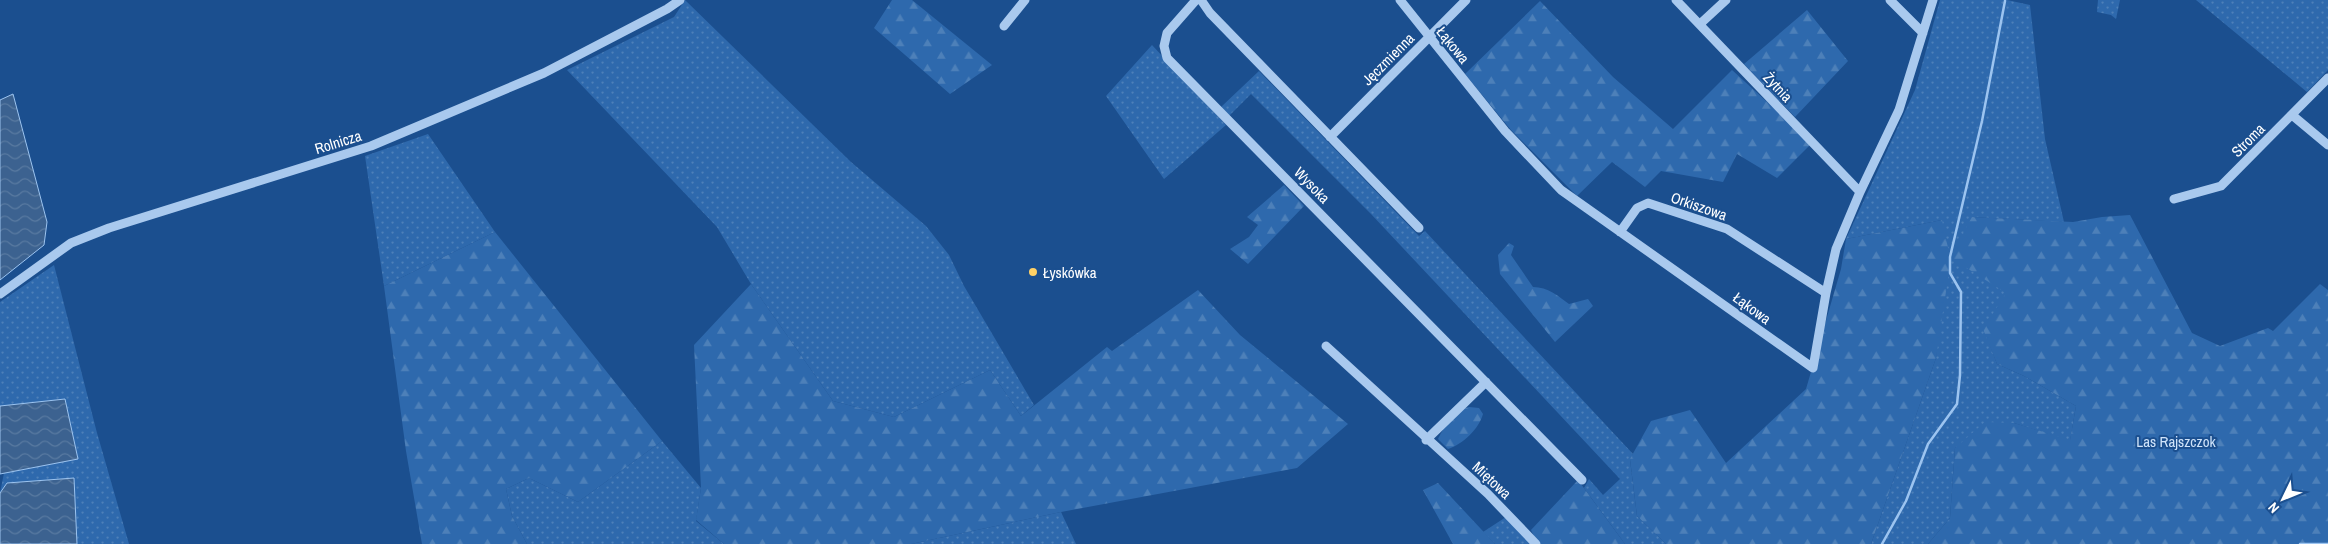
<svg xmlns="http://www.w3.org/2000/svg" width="2328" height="544" font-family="'Archivo Narrow',sans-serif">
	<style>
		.green { fill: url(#green-dots) }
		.forest { fill: url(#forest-firs) }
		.water { fill: url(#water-waves); stroke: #9cc4f0 }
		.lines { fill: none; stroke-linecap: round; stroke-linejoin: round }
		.stream { stroke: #9cc4f0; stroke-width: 2.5 }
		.minor { stroke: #a9c9ee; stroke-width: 9 }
		.poi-dot { fill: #ffd166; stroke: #1b4f8f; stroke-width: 2 }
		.labels { text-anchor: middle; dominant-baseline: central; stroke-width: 4; stroke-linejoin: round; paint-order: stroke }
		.street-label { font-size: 15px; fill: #fff; stroke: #1b4f8f }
		.poi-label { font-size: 15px; fill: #fff; stroke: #1b4f8f; text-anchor: start }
		.park-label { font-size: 15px; fill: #cfe3fa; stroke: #1b4f8f }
	</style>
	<defs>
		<pattern id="green-dots" width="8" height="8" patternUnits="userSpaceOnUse" patternTransform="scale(1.25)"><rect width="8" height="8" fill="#2e69ad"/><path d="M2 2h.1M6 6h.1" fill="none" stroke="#4d80b9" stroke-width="1.8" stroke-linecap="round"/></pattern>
		<pattern id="forest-firs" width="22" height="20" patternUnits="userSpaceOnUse" patternTransform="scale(1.25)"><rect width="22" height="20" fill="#2e69ad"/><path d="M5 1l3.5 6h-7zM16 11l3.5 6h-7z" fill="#4d80b9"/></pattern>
		<pattern id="water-waves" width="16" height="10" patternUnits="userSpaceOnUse" patternTransform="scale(1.25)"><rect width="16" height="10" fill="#3c6290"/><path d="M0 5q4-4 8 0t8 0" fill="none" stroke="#597aa1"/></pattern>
	</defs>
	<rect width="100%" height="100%" fill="#1b4f8f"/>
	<path class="green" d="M685,0L851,162L926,226L949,255L964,286L1034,405L1021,416L990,370L894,417L833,401L751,284L717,227L567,70L674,17Z
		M1940,0H2007L2030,5L2045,139L2064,222L1972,217L2007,293L1984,329L1997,364L2024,376L2076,406L2070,441L2014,423L1955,448L1950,518L1928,544H1871L1936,358L1942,220L1846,239L1915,90Z
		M2098,0H2120L2116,19L2111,15L2097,12Z
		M2196,0H2328V70L2307,92Z
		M1152,45L1226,125L1164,179L1106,96Z
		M1259,71L1419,236L1425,231L1633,454L1630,460L1637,516L1666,544H1625L1584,488L1589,479L1603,495L1620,479L1371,214L1251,94L1229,116L1221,107Z
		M428,134L495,232L384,286L365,156Z
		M54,265L97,433L129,544H77L74,478L7,483L0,493L4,473L78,459L64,399L0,406V302Z
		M662,441L701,488L696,521L724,544H527L512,516L506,489L529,478L578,502Z
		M1061,512L1076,544H911Z
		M1506,517L1531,544H1495L1483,532Z"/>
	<path class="forest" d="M892,0H912L992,65L950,94L874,28Z
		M1540,1L1613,77L1673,129L1732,70L1812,143L1777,178L1737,154L1723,182L1661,171L1645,187L1612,162L1577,196L1511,130L1465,74Z
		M1807,10L1848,61L1795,117L1744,64Z
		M1284,185L1304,206L1248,264L1230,249L1249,237L1258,225L1247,217Z
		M2130,215L2192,333L2220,346L2268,328L2273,331L2320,284L2328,290V544H1928L1950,518L1955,448L1985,422L2014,423L2070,440L2076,406L2024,376L1997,364L1983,329L2006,293L1951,258L1936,358L1871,544H1666L1637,516L1630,459L1651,421L1690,410L1726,463L1806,389L1841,269L1846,239L1942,220L1950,257L1972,217L2073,222L2102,217Z
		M495,232L662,441L578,502L529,478L506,489L512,516L527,544H422L406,451L384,286Z
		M1509,243L1514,246L1511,255L1533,287C1548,287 1558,296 1569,304L1588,299L1593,306L1555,342L1500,274L1498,255Z
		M751,284L833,401L894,417L990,370L1021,416L1107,347L1112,351L1198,290L1240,335L1348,424L1297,468L1061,512L911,544H724L696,520L701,488L694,345Z
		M1469,407L1479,408L1483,414C1479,429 1463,444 1448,449L1438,439C1444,427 1455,410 1469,407Z
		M1578,480L1625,544H1538L1531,530Z
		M1438,483L1495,544H1453L1423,490Z"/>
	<path class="water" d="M13,94L47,222L44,245L0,280V100Z
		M65,399L78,459L0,474V406Z
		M74,478L77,544H0V493L7,483Z"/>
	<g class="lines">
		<path class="stream" d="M1882,544L1906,501L1928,444L1957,404L1960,375L1961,292L1950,273V257L1982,121L2005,1
			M2300,544H2328"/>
		<path class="minor" d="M1196,0L1167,33L1164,46L1167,58L1582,480
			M1201,0L1210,13L1419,228
			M1400,0L1505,131L1561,190L1813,368L1826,293L1836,249L1860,192L1899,110L1933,0
			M1676,0L1860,192
			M1890,0L1923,33
			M1700,24L1726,0
			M1004,26L1025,0
			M2292,115L2328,145
			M1330,137L1466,0
			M2174,199L2221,186L2328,78
			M1620,232L1637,208L1648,203L1727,229L1826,293
			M0,294L71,243L109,228L371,146L544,73L667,9L680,0
			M1326,346L1488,494L1536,544
			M1426,440L1486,382"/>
	</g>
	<circle class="poi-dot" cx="1033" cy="272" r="5"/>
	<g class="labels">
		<g class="street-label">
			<text transform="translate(1453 45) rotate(51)">Łąkowa</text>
			<text transform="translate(1388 59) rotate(-45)">Jęczmienna</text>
			<text transform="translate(1778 87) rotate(47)">Żytnia</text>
			<text transform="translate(2248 140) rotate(-45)">Stroma</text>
			<text transform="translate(338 142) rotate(-17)">Rolnicza</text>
			<text transform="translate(1312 185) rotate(46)">Wysoka</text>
			<text transform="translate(1699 206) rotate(19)">Orkiszowa</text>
			<text transform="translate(1752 308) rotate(36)">Łąkowa</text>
			<text transform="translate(1492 480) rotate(43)">Miętowa</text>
		</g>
		<g class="poi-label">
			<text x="1043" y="272">Łyskówka</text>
		</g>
		<g class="park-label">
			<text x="2176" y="441">Las Rajszczok</text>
		</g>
	</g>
	<g transform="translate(2283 499) rotate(227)" stroke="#1b4f8f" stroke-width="4" paint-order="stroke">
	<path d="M0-4L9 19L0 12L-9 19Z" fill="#ffffff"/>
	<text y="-8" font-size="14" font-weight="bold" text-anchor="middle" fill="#ffffff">N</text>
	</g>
</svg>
